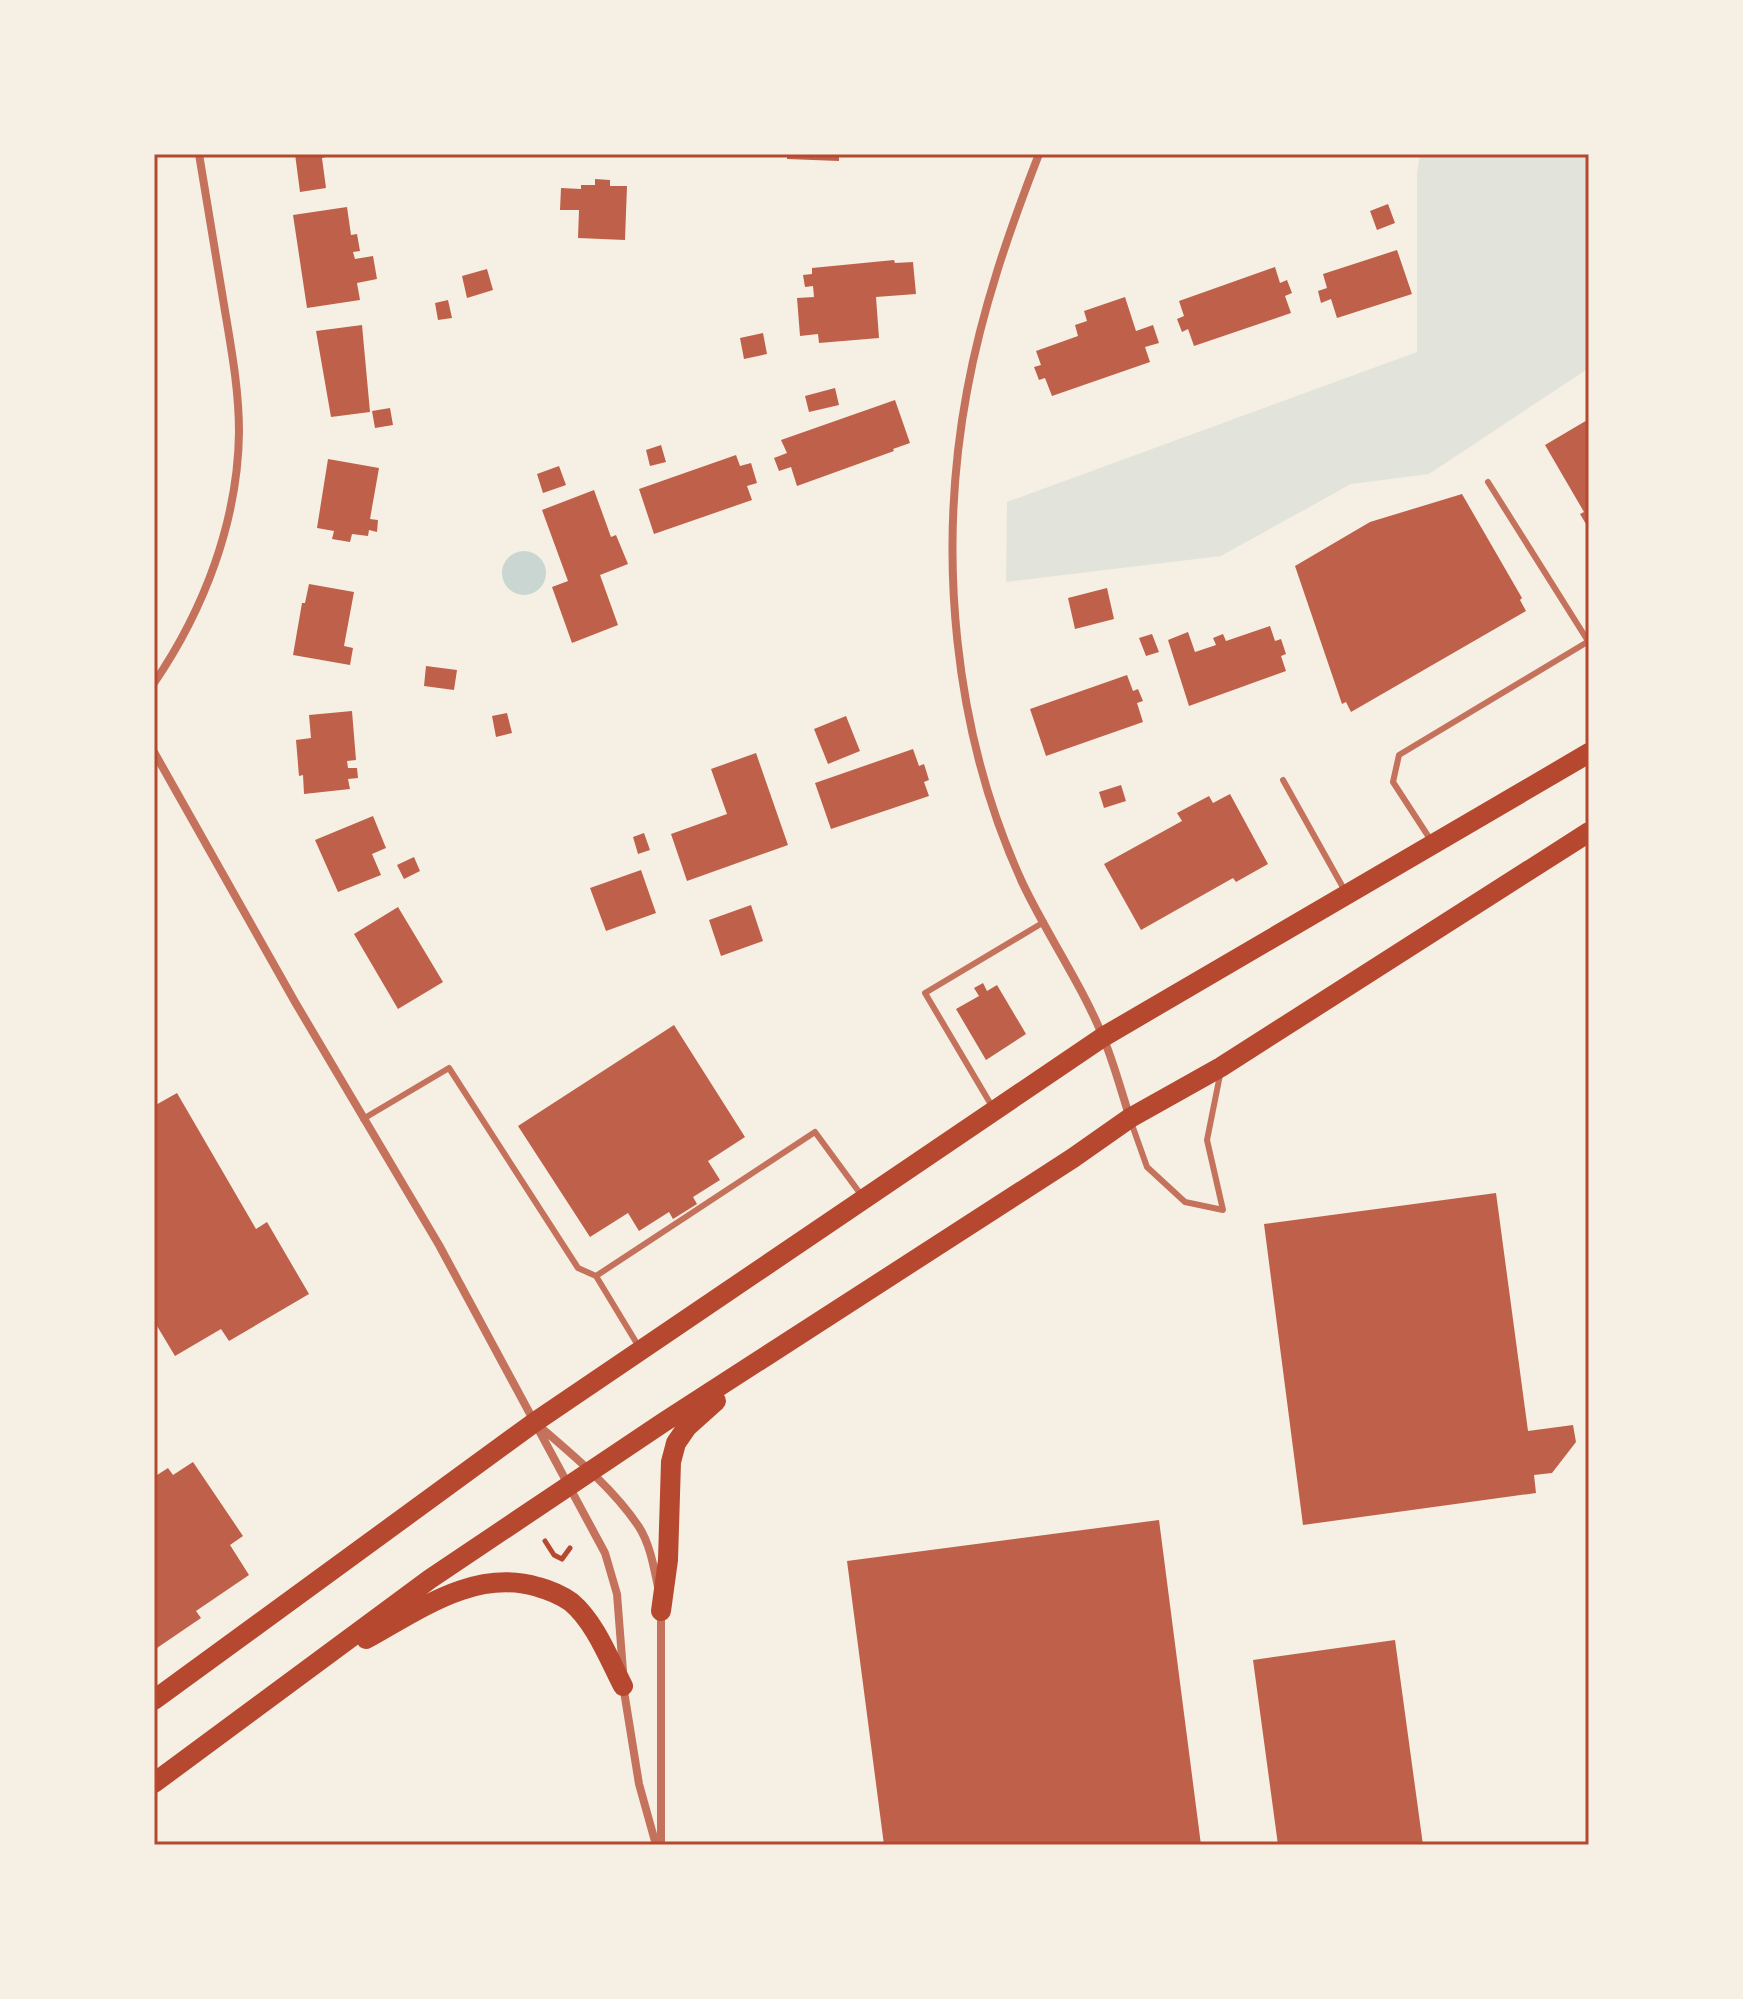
<svg xmlns="http://www.w3.org/2000/svg" width="1743" height="1999" font-family="'Crimson Pro',serif">
	<style>
		.green { fill: #e2e4dc }
		.water { fill: #c9d6d2 }
		.building { fill: #bf614a }
		.lines { fill: none; stroke-linecap: round; stroke-linejoin: round }
		.path { stroke: #b5482f; stroke-width: 5 }
		.service { stroke: #c5725c; stroke-width: 6 }
		.minor { stroke: #c5725c; stroke-width: 8 }
		.primary { stroke: #b5482f; stroke-width: 20 }
		.neatline { fill: none; stroke: #b5482f; stroke-width: 3 }
	</style>
	<rect width="100%" height="100%" fill="#f6efe4"/>
	<path class="green" d="M1420,154H1589V368L1429,474L1351,484L1221,556L1006,582L1007,502L1417,352V173Z"/>
	<path class="water" d="M502 573a22 22 0 1 1 44 0a22 22 0 1 1-44 0Z"/>
	<path class="building" d="M295,154H335L322,158L326,188L300,192Z
		M787,154H839V161L787,159Z
		M595,179L610,180V186H627L625,240L578,238L579,210H560L561,188L581,189V185H595Z
		M1388,204L1395,223L1377,230L1370,211Z
		M347,207L351,235L357,234L360,251L353,252L355,259L373,256L377,279L357,283L360,300L307,308L293,215Z
		M1397,250L1412,294L1337,318L1331,299L1321,303L1318,291L1327,288L1323,274Z
		M894,260L895,263L913,262L916,294L876,297L879,338L819,343L818,334L800,336L797,298L814,297L813,286L805,287L803,275L812,274V268Z
		M1275,267L1280,283L1287,280L1292,293L1285,296L1291,313L1194,346L1188,329L1182,332L1177,319L1184,316L1179,301Z
		M487,269L493,290L467,298L462,276Z
		M1125,297L1136,331L1153,325L1159,343L1145,347L1150,362L1052,396L1045,378L1039,380L1034,367L1041,365L1036,351L1078,336L1075,325L1087,321L1084,311Z
		M448,300L452,318L438,320L435,303Z
		M362,325L370,412L331,417L316,331Z
		M763,333L767,354L744,359L740,338Z
		M835,388L839,405L809,412L805,396Z
		M895,400L910,443L893,449L894,451L797,486L791,467L779,471L774,458L787,453L781,440Z
		M390,408L393,425L375,428L372,411Z
		M1589,419V529L1580,514L1584,512L1545,445Z
		M661,445L666,462L650,466L646,450Z
		M736,455L740,466L751,463L757,483L747,486L752,500L654,534L639,489Z
		M328,459L379,468L370,519L378,520L377,532L369,530L368,536L352,534L350,542L332,539L334,531L317,528Z
		M559,466L566,485L543,493L537,474Z
		M594,490L611,537L616,535L628,564L600,575L618,625L572,643L552,587L568,581L542,510Z
		M1462,494L1522,598L1520,600L1526,611L1351,712L1346,702L1342,704L1295,566L1370,522Z
		M309,584L354,592L344,646L353,648L350,665L293,655L302,603H305Z
		M1107,588L1114,619L1075,629L1068,598Z
		M1270,626L1275,641L1281,639L1286,654L1281,656L1286,671L1189,706L1168,640L1188,632L1195,652L1216,645L1213,638L1223,634L1226,641Z
		M1152,634L1159,652L1146,656L1139,638Z
		M426,666L457,670L454,690L424,686Z
		M1127,675L1133,691L1138,689L1143,701L1137,703L1143,722L1046,756L1030,709Z
		M352,711L356,760L347,761L348,768H357L358,778L348,779L350,789L304,794L303,775L299,776L296,740L311,738L309,715Z
		M507,713L512,733L496,737L492,716Z
		M846,716L860,751L828,764L814,729Z
		M913,749L919,766L924,764L929,780L924,782L929,796L831,829L815,783Z
		M756,753L788,845L687,881L671,834L727,814L711,769Z
		M1121,785L1126,801L1104,808L1099,792Z
		M1230,794L1268,864L1236,882L1233,878L1141,930L1104,864L1182,821L1177,813L1209,796L1213,803Z
		M373,816L386,848L372,854L381,875L338,892L315,840Z
		M644,833L650,850L638,854L633,837Z
		M414,857L420,871L404,879L397,865Z
		M641,870L656,913L606,931L590,888Z
		M751,905L763,941L721,956L709,920Z
		M398,907L443,982L398,1009L354,934Z
		M983,983L987,991L997,985L1026,1034L986,1060L956,1009L979,996L974,988Z
		M674,1025L745,1137L708,1161L720,1180L693,1197L697,1204L673,1219L669,1212L639,1231L628,1213L590,1237L518,1126Z
		M177,1093L256,1229L267,1222L309,1294L229,1341L221,1329L175,1356L154,1321V1106Z
		M1496,1193L1528,1431L1573,1425L1576,1442L1552,1473L1534,1475L1536,1493L1303,1525L1264,1224Z
		M193,1462L243,1536L230,1545L249,1575L196,1611L201,1618L154,1650V1477L168,1468L173,1475Z
		M1159,1520L1201,1845H884L847,1561Z
		M1395,1640L1423,1845H1278L1253,1660Z"/>
	<g class="lines">
		<path class="path" d="M545,1541L554,1555L562,1559
			M562,1559L570,1548"/>
		<path class="service" d="M1488,482L1588,641
			M1283,780L1345,891
			M1432,842L1393,782L1399,755L1589,641
			M993,1108L925,993L1044,922
			M363,1119L449,1068L578,1268L596,1276
			M1131,1122L1147,1167L1185,1202L1223,1210L1207,1140L1220,1075
			M639,1347L596,1276L815,1132L862,1196"/>
		<path class="minor" d="M1039,154C1009,231 982,309 967,391C937,553 953,731 1022,882C1047,935 1081,983 1103,1037C1114,1063 1121,1091 1130,1118
			M154,683C204,610 238,521 239,432C239,389 231,347 224,305C216,254 207,204 199,154
			M154,752L295,1002L439,1245L605,1553L617,1594L623,1671
			M538,1425C573,1455 614,1489 639,1527C650,1544 654,1568 658,1587
			M623,1685L639,1784L656,1845
			M661,1845V1612"/>
		<path class="primary" d="M661,1611L668,1560L671,1462L676,1443L687,1427L716,1401
			M366,1639C419,1610 475,1568 538,1587C549,1590 561,1595 571,1602C595,1622 609,1659 623,1686
			M154,1700L535,1422L1103,1037L1589,753
			M154,1783L430,1579L664,1422L1073,1158L1130,1118L1221,1067L1589,832"/>
	</g>
	<rect width="1743" height="1999" fill="none" stroke="#f6efe4" stroke-width="312"/>
	<rect x="156" y="156" width="1431" height="1687" class="neatline"/>
</svg>
